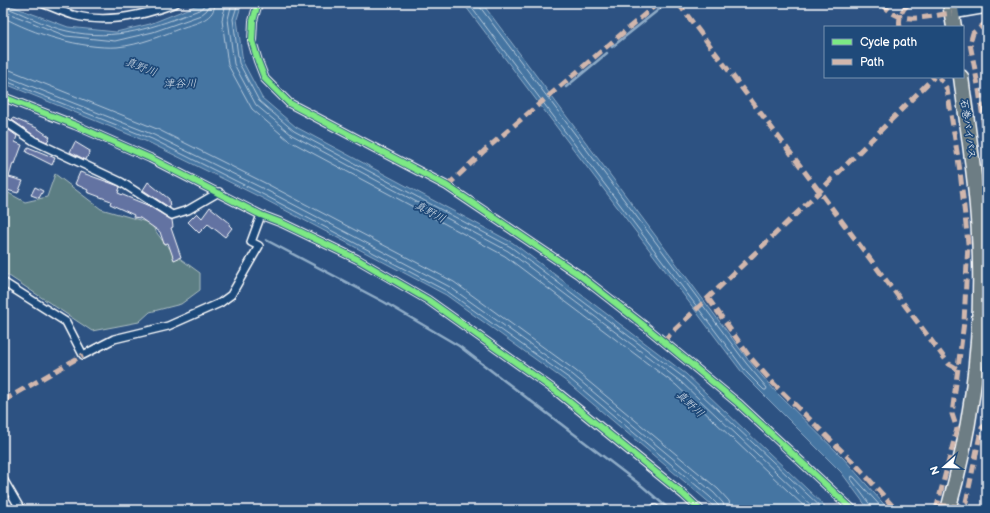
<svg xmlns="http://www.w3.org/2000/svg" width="990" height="513" font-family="'Balsamiq Sans','Klee One',sans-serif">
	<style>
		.green { fill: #5b7e83; stroke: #adbec1 }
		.water { fill: #4575a2; stroke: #8facc7 }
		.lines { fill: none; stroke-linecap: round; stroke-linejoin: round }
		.shore { stroke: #b5c8da; stroke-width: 1 }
		.stream { stroke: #8facc7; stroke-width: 2.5 }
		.building { fill: #6473a2; stroke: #fff }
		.street-casing { stroke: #fff; stroke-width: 10 }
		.secondary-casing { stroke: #fff; stroke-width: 14 }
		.highway-casing { stroke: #fff; stroke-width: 17 }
		.street { stroke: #1f4a7a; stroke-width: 7 }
		.secondary { stroke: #1f4a7a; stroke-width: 11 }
		.highway { stroke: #6d7d84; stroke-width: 14 }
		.quiet { stroke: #d1b7ad; stroke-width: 5; stroke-dasharray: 10 5; stroke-linecap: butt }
		.cycleway-casing { stroke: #1f4a7a; stroke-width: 8 }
		.cycleway { stroke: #7ce984; stroke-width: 6 }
		.labels { text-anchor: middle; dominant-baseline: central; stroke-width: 3.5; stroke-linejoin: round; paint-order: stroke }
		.street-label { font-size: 10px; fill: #fff; stroke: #1f4a7a }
		.water-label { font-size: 11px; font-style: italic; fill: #d0dce8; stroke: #1f4a7a }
	</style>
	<rect width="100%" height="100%" fill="#2d5282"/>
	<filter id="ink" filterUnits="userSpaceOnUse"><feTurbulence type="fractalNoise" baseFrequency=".025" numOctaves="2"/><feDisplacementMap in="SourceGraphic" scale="8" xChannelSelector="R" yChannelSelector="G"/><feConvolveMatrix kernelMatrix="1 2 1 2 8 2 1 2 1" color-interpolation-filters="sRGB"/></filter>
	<g filter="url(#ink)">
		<path class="green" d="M55,174L101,209L150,223L162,240L178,257L200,273V290L181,304L150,312L139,322L92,331L3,272V190L25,202L47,197Z"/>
		<path class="water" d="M3,3L68,27L116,32L150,24L202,3H242L237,19L243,62L262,98L296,127L513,243L686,374L829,510H718L567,382L446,295L262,198L150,143L3,83Z
			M463,3H482L749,361L776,392L844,459L889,510H869L841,472L744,375Z"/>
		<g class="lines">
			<path class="shore" d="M7,3L10,9C28,16 48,27 67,31C117,42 154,27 199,10L203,7L204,3
				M226,3L222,20L228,65L252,109L288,140L505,256L676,385L808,510
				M232,3L228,19L234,64L256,105L292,135L508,251L680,381L816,510
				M238,3L233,19L239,63L259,101L294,131L511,247L683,377L824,510
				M468,3L747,373L764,390H766L767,388L746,363L480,7L479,3
				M3,8L8,13L66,36L115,41L153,32L201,15L207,10L209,3
				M3,17C33,34 82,49 117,47C140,45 163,35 184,27C197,23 215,19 215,3
				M3,69L10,70L157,129L269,185L454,282L576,371L718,489L729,501L731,510
				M3,75L154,135L266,190L450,287L573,375L714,493L723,503L725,510
				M3,80L152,139L264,195L448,292L570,379L710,497L719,506L720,510
				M872,510L871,506L851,479L852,476L854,477L884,510"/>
			<path class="stream" d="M612,47L667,3
				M566,87L607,53
				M266,240L384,302L459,346L642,486L670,510"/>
		</g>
		<path class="building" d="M13,118L37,128L50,137L47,142L36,137L12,120Z
			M3,126L17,136L15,142L22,145L15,164L13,163L9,177L23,181L18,193L3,189V143L6,136L3,135Z
			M75,142L90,151L86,160L70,152Z
			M28,147L55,158L52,165L26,152Z
			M80,172L119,186L120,187L118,193L147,205L172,220L173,227L171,228L181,257L174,260L168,243L164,244L160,232L140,218L133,217L134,215L110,204L111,201L87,192L88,190L75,184Z
			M148,182L169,199L170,208L143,190Z
			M35,187L43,191L39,198L31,195Z
			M210,207L230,223L229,225L232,228L225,237L208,224L199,233L188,222L197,213L202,218Z"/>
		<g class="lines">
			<defs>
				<path id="street" d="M42,3C52,7 63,12 73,15C107,24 145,15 176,3
					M258,3L253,21L252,41L258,61L265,79L289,103L447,186L578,274L646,327L738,403L853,510
					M3,97L75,125L150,158L261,215L282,223L357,259L428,300L556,391L684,495L700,510
					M3,120L34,141L121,182L172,215L188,210L219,192
					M3,282L66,322L83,355L114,339L168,326L220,303L231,295L259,246L251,242L261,215
					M3,479L21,510
					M653,510L655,509"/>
				<path id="secondary" d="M952,13L987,7"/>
				<path id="highway" d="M950,3L954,27
					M948,510C971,429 982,346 980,261C979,199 969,138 961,77"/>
			</defs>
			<use href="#street" class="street-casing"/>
			<use href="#secondary" class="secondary-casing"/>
			<use href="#highway" class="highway-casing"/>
			<use href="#street" class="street"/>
			<use href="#secondary" class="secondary"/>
			<use href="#highway" class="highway"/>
			<path class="quiet" d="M678,3L949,364L958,369
				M882,3C899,27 927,16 952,13
				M987,22L973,33L970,44L979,90L987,148
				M900,27C898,18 902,8 910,3
				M447,186L484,151L658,3
				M708,298L749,356L774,384L858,467L896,510
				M663,341L819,192L934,77
				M3,401L83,355
				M937,505L959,507L966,502L980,435L982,428L987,424
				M936,510L957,429L952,414L964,322L968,243L960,171L947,89L939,77"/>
			<defs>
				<path id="cycleway" d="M258,3L253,21L252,41L258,61L265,79L289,103L447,186L578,274L646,327L738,403L853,510
					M3,97L75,125L150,158L261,215L282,223L357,259L428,300L556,391L684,495L700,510"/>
			</defs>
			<use href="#cycleway" class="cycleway-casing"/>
			<use href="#cycleway" class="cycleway"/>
		</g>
	</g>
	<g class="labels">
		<g class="street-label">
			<text transform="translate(968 129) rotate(82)">石巻バイパス</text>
		</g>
		<g class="water-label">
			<text transform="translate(141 67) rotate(21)">真野川</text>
			<text x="180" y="83">津谷川</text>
			<text transform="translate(430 212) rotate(28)">真野川</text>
			<text transform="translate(690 404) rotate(43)">真野川</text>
		</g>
	</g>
	<rect width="990" height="513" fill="none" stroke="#1f4a7a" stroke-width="16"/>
	<rect x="8" y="8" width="974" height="497" fill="none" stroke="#fff" stroke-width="1.5" filter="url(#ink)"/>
	<rect x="824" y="26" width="140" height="52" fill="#1f4a7a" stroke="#7992af"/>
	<rect x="832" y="39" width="20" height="6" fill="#7ce984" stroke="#7992af"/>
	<text x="860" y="46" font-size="12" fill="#ffffff">Cycle path</text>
	<rect x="832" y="59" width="20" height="6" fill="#d1b7ad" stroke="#7992af"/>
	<text x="860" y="66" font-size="12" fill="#ffffff">Path</text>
	<g transform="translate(944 467) rotate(250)" stroke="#1f4a7a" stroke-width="3" paint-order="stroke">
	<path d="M0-3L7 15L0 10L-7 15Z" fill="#ffffff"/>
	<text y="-6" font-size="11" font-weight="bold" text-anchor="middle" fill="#ffffff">N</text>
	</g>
</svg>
